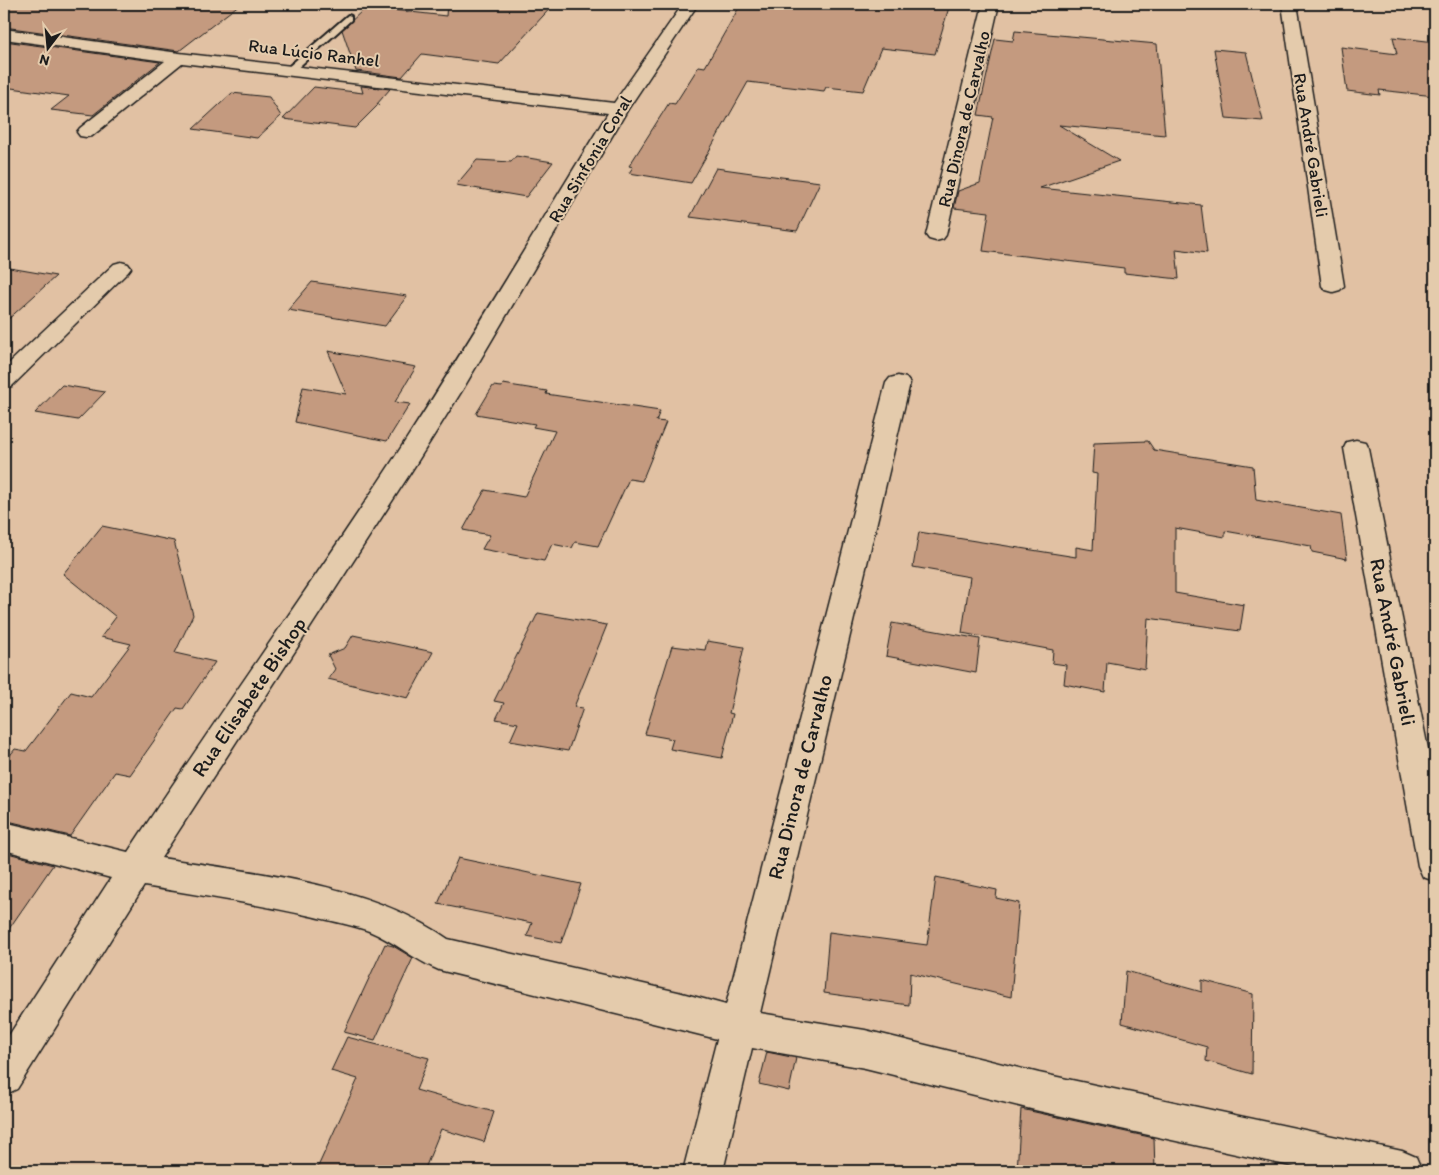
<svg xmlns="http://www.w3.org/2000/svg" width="1439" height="1175" font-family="Itim,sans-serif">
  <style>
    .building { fill: #c49a7f; stroke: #1c1c1c }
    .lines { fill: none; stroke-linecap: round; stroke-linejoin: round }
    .lane-casing { stroke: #1c1c1c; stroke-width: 4 }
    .street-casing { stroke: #1c1c1c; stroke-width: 3 }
    .lane { fill: #e4cbac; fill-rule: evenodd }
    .street { fill: #e4cbac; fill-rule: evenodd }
    .labels { text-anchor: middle; stroke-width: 4; stroke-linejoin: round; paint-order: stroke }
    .far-street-label { font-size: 18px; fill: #1c1c1c; stroke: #e4cbac }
    .street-label { font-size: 21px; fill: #1c1c1c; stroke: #e4cbac }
  </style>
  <rect width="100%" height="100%" fill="#e1c1a3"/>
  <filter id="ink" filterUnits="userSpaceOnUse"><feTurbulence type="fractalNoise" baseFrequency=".02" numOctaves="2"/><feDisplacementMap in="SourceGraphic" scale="10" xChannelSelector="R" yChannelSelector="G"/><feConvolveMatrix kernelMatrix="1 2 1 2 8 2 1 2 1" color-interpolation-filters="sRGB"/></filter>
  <g filter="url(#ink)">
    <g class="building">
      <path d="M4,4H240L179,51L4,27Z"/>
      <path d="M447,4H554L499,64L422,54L402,77L356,71L342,30L366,7L446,16Z"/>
      <path d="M741,4H950L935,54L881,48L863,91L826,87L824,91L748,82L691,183L629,173L633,167L629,166L669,103L675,104L699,66L705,67Z"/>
      <path d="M1015,31L1157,44L1165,135L1059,125L1119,161L1040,188L1201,205L1207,253L1176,249L1179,279L1124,273V268L983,251L989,212L954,208L958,191L980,183L993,117L978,115L995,39L1013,41Z"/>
      <path d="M1393,37L1435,42V96L1379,90L1380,95L1347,91L1341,47L1397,54Z"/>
      <path d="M4,41L160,62L93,115L51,110L69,96L4,87Z"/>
      <path d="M1214,49L1246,52L1263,121L1226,118Z"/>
      <path d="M361,86L390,89L377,104H379L355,128L283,119L314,87L363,93Z"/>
      <path d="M232,93L269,97L281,116L257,138L193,129Z"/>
      <path d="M516,156L553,162L526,197L456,185L477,160L511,162Z"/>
      <path d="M716,168L766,175L820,182L797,231L690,217Z"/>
      <path d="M4,267L56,276L4,323Z"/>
      <path d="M312,282L407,296L385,326L288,310Z"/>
      <path d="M328,351L416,367L395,402L410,404L387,441L295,422L303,387L346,394Z"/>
      <path d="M503,384L547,391L546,394L660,411L656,421L666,422L642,481L629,479L598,546L575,542L572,548L552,544L544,561L482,549L490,535L463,530L485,490L524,497L555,431L533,427L535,424L476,414L493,386L502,387Z"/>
      <path d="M62,385L105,392L78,420L35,413Z"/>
      <path d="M1148,441L1154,450L1253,466L1256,500L1341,515L1347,559L1312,552L1311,546L1225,531V537L1175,528V593L1244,605L1240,631L1148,618L1145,669L1107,662L1105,692L1064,684L1066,665L1052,663L1053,650L962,633L970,577L913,567L919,532L1076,557V547L1093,550L1097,474L1092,473L1094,443Z"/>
      <path d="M102,526L174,541L193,615L175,653L215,662L183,709L177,708L130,775L115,772L70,836L4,820V763L15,749L26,751L71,692L91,697L131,644L101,637L116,617L63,574Z"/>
      <path d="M538,613L607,625L574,707L583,708L568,751L510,741L518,723L496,719L504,703L494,701Z"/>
      <path d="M892,623L980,639L976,673L886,656Z"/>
      <path d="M353,635L433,652L408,698L328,679L335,669L328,655L345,648Z"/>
      <path d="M707,641L744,647L729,713L733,714L722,758L670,749L673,739L645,734L672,646L705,650Z"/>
      <path d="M4,852L53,865L4,936Z"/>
      <path d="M458,858L581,884L561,943L527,936L532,923L438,904Z"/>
      <path d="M936,877L997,890L996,898L1019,903L1011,997L910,973L909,1005L824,993L829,932L927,945Z"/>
      <path d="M385,944L393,946L413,958L375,1040L344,1032Z"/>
      <path d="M1126,971L1202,992V980L1253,994L1252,1074L1206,1061L1207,1047L1122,1023Z"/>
      <path d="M347,1037L429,1058L416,1090L494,1112L484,1142L441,1129L424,1171H316L358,1079L331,1071Z"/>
      <path d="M767,1052L796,1058L789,1091L759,1084Z"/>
      <path d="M1021,1109L1154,1138L1155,1171H1017Z"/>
    </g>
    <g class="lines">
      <g class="lane-casing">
        <path id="lane" d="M348,15L351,16V20L293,72H287V68Z"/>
      </g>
      <g class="street-casing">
        <g id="street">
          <path d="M683,4H698L628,109L463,389L409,475L161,858C255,873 368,883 448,939L678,992L726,1005L886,383L890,378L898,376L906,378L910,383L760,1013L865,1030L1039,1073L1402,1151L1416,1157L1422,1171H1313L1039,1111L865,1068L752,1048L723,1171H683L717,1039L439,970C414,960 394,941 369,931C349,924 327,920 306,915C252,903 198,895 144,886L17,1089L4,1095V1043L111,878L4,850V822L128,852C214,721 305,594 391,463C466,348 536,230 608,113L182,63L92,136L86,137L80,136L77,132L80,128L165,61L4,39V29L179,53L614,103Z"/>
          <path d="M983,4H999L946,235L943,239L936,241L929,239L926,235Z"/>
          <path d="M1282,4H1297L1344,286L1340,290L1333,292L1326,290L1322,286Z"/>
          <path d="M121,262L128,264L131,268L128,272L12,386L4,388V368L114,264Z"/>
          <path d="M1356,440L1365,442L1368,448L1435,784V881L1423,877L1418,866L1344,448L1347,442Z"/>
        </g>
      </g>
      <use href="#lane" class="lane"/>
      <use href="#street" class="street"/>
    </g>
  </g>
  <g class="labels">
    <g class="far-street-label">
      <text transform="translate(314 53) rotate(7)" y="6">Rua Lúcio Ranhel</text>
      <text transform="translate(964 119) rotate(-77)" y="6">Rua Dinora de Carvalho</text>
      <text transform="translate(1311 145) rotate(81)" y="6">Rua André Gabrieli</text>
      <text transform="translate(590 159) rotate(-59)" y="6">Rua Sinfonia Coral</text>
    </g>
    <g class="street-label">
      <text transform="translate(1393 642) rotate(79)" y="7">Rua André Gabrieli</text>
      <text transform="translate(249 697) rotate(-56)" y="7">Rua Elisabete Bishop</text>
      <text transform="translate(800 777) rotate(-76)" y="7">Rua Dinora de Carvalho</text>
    </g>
  </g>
  <rect width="1439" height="1175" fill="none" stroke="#e4cbac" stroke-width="20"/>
  <rect x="10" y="10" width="1419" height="1155" fill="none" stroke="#1c1c1c" stroke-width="2" filter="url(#ink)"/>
  <g transform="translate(48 48) rotate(196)" stroke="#e4cbac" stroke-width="4" paint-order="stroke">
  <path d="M0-4L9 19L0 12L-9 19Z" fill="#1c1c1c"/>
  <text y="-8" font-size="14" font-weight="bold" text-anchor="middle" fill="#1c1c1c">N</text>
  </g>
</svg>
